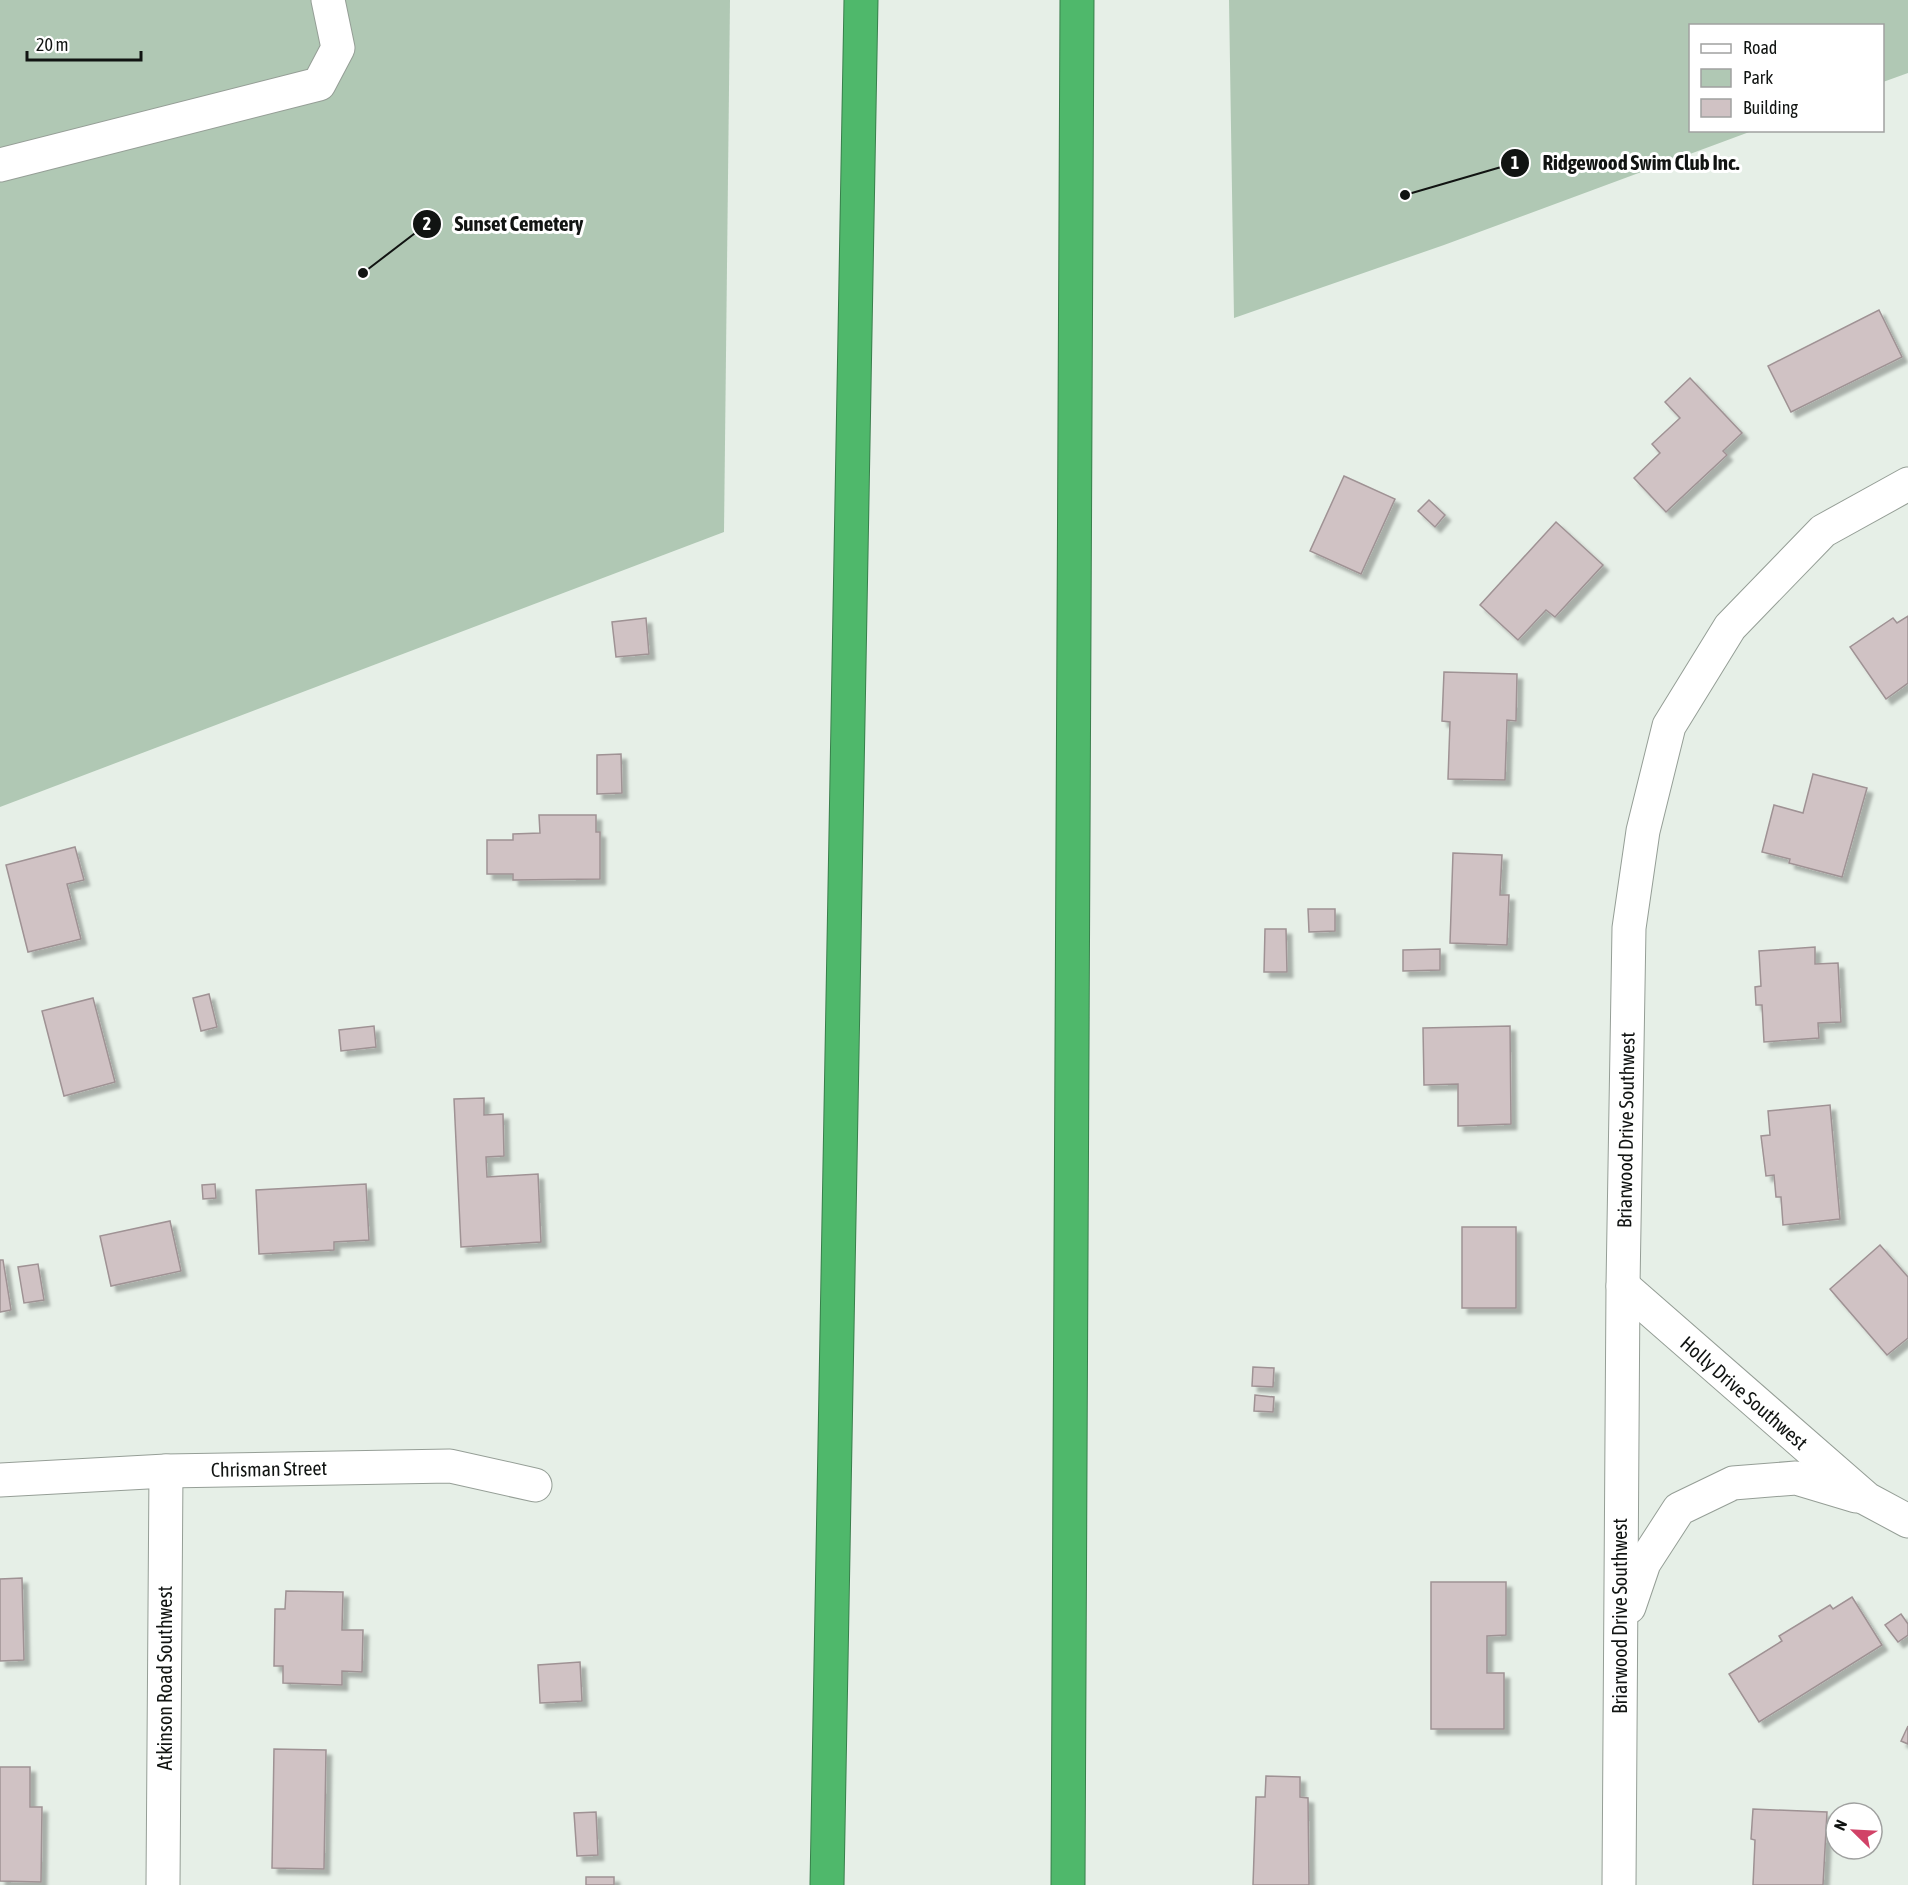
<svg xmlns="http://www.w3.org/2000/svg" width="1908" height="1885" font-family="'Asap Condensed',sans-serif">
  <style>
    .green { fill: #b0c8b4 }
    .building { fill: #d0c2c4; stroke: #9f9294; stroke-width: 1.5; filter: url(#shadow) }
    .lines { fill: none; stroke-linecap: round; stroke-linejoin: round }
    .minor-casing { stroke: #959e96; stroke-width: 35 }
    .highway-casing { stroke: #397f4c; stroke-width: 35 }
    .minor { stroke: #fff; stroke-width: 33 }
    .highway { stroke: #4fb86b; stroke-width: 33 }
    .labels { text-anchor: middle; stroke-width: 6; stroke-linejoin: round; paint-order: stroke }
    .street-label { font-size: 20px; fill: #111412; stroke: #fff }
    .leader { fill: none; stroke: #111412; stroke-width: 2 }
    .callout-dot { fill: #111412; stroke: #fff; stroke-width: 2 }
    .mark-label { font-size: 18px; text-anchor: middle; font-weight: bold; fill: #fff }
    .callout-label { font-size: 21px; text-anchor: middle; font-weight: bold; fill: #111412; stroke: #fff; stroke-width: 6; stroke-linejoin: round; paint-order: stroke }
  </style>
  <defs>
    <filter id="shadow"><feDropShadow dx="5.5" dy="5.5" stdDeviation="1.5" flood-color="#0004"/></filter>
  </defs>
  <rect width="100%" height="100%" fill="#e6efe7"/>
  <g class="green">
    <path d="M0,0H730L724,532L0,807Z"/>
    <path d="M1229,0H1908V73L1883,82L1882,26H1690V130L1752,131L1444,245L1234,318Z"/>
  </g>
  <g class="building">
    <path d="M1879,310L1902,357L1791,412L1768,366Z"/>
    <path d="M1690,378L1742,433L1723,451L1727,455L1666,512L1634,478L1660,453L1652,444L1680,418L1665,402Z"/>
    <path d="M1344,476L1395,499L1361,574L1310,551Z"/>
    <path d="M1429,500L1445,515L1435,527L1418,511Z"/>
    <path d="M1556,522L1603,565L1555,617L1546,610L1518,640L1480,605Z"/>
    <path d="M1908,616V683L1886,699L1850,647L1893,618L1897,623Z"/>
    <path d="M646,618L649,654L616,657L612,622Z"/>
    <path d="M1444,672L1517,674L1516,721L1507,720L1505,780L1448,779L1450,722L1442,721Z"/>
    <path d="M621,754L622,793L597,794V755Z"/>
    <path d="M1813,774L1867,788L1842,877L1789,863L1790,859L1762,852L1774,805L1803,813Z"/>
    <path d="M539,815H596V832H600V879L513,880V874H487V840H513V834L540,833Z"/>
    <path d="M75,847L84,880L67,884L81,939L28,952L6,865Z"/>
    <path d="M1453,853L1502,855L1500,895H1509L1507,945L1450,943Z"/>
    <path d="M1308,909H1335V931L1309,932Z"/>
    <path d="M1265,929H1286L1287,972H1264Z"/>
    <path d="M1815,947V964L1838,963L1841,1022L1818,1023L1819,1038L1764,1042L1762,1005H1756L1755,987L1761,986L1759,951Z"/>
    <path d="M1440,949V970L1403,971V950Z"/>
    <path d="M209,994L217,1027L201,1031L193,998Z"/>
    <path d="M93,998L115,1082L64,1096L42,1011Z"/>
    <path d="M374,1026L376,1047L341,1051L339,1030Z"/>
    <path d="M1510,1026L1511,1124L1458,1126V1084L1424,1085L1423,1028Z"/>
    <path d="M484,1098V1115L503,1114L504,1156L486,1157L487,1177L538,1174L541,1242L461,1247L454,1099Z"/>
    <path d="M1830,1105L1840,1219L1783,1225L1781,1197H1776L1774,1175L1766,1176L1761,1136L1770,1135L1768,1111Z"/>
    <path d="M215,1184L216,1198L203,1199L202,1185Z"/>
    <path d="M366,1184L369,1240L334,1242V1250L259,1254L256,1190Z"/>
    <path d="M170,1221L181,1271L111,1286L100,1236Z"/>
    <rect x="1462" y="1227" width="54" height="81"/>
    <path d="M1880,1245L1908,1277V1338L1887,1355L1830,1289Z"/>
    <path d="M0,1260H3L11,1310L0,1312Z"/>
    <path d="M38,1264L44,1300L24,1303L18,1267Z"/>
    <path d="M1253,1367L1274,1368L1273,1387L1252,1386Z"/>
    <path d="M1255,1395L1274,1397L1273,1412L1254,1411Z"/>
    <path d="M22,1578L24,1660L0,1661V1579Z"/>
    <path d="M1431,1582H1506V1635L1487,1636V1673H1504V1729H1431Z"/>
    <path d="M286,1591L343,1592L342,1630H363L362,1672L342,1671V1685L283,1683V1666H274L275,1609H285Z"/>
    <path d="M1852,1597L1882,1645L1759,1722L1729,1674L1782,1641L1779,1636L1830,1605L1833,1609Z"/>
    <path d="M1901,1614L1908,1624V1635L1898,1642L1885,1625Z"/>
    <path d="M580,1662L582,1701L540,1703L538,1665Z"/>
    <path d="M1908,1726V1744L1901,1741Z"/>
    <path d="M274,1749L326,1750L324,1869L272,1868Z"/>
    <path d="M0,1767H30V1807H42L41,1882L0,1881Z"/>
    <path d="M1266,1776L1300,1777V1797L1308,1798L1309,1885H1253L1256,1797H1265Z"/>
    <path d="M1753,1809L1827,1812L1823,1885H1753L1755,1840L1751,1839Z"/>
    <path d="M596,1812L598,1855L577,1856L574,1813Z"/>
    <rect x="586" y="1877" width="28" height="8"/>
  </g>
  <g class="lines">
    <g class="minor-casing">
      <g id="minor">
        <path d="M0,165L319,84L338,48L328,0"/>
        <path d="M1623,1286L1867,1499L1908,1521"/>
        <path d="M0,1480L166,1471L450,1466L535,1485"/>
        <path d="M1629,1607L1644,1563L1679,1509L1733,1483L1796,1478L1856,1496"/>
        <path d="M163,1885L166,1471"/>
        <path d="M1619,1885L1623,1286L1629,928L1643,831L1669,726L1730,627L1823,531L1908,484"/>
      </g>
    </g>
    <g class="highway-casing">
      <g id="highway">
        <path d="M827,1885L861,0"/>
        <path d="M1068,1885L1077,0"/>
      </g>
    </g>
    <use href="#minor" class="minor"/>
    <use href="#highway" class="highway"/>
  </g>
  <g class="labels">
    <g class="street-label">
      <text transform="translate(1626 1130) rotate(-89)" y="7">Briarwood Drive Southwest</text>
      <text transform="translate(1744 1393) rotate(41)" y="7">Holly Drive Southwest</text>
      <text transform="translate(269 1469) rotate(-1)" y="7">Chrisman Street</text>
      <text transform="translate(1620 1616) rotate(-90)" y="7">Briarwood Drive Southwest</text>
      <text transform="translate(165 1678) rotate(-90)" y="7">Atkinson Road Southwest</text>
    </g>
  </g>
  <path class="leader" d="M1405 195L1515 163M363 273L427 224"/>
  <g class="callout-dot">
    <circle cx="1405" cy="195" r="6"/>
    <circle cx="363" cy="273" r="6"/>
    <circle cx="1515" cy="163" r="15"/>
    <circle cx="427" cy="224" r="15"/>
  </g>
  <g class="mark-label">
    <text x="1515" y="169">1</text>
    <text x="427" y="230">2</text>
  </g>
  <g class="callout-label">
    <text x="1641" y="170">Ridgewood Swim Club Inc.</text>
    <text x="519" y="231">Sunset Cemetery</text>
  </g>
  <rect x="1689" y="24" width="195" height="108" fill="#ffffff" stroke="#a0a1a0" stroke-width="1.5"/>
  <rect x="1701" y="44" width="30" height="9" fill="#ffffff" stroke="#a0a1a0" stroke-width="1.5"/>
  <text x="1743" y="54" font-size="18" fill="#111412">Road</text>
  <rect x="1701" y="69" width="30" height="18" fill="#b0c8b4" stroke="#a0a1a0" stroke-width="1.5"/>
  <text x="1743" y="84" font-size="18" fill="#111412">Park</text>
  <rect x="1701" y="99" width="30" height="18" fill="#d0c2c4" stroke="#a0a1a0" stroke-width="1.5"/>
  <text x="1743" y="114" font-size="18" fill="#111412">Building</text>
  <g transform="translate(1854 1831) rotate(294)"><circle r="28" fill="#ffffff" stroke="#a0a1a0" stroke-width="1.5"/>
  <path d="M0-4.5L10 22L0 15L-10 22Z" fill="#d14267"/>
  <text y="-9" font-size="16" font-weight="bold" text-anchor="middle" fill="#111412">N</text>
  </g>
  <path d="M27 51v9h114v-9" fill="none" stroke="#111412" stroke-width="3"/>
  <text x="36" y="51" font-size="18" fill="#111412" stroke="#ffffff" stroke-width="4.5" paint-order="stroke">20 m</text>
</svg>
